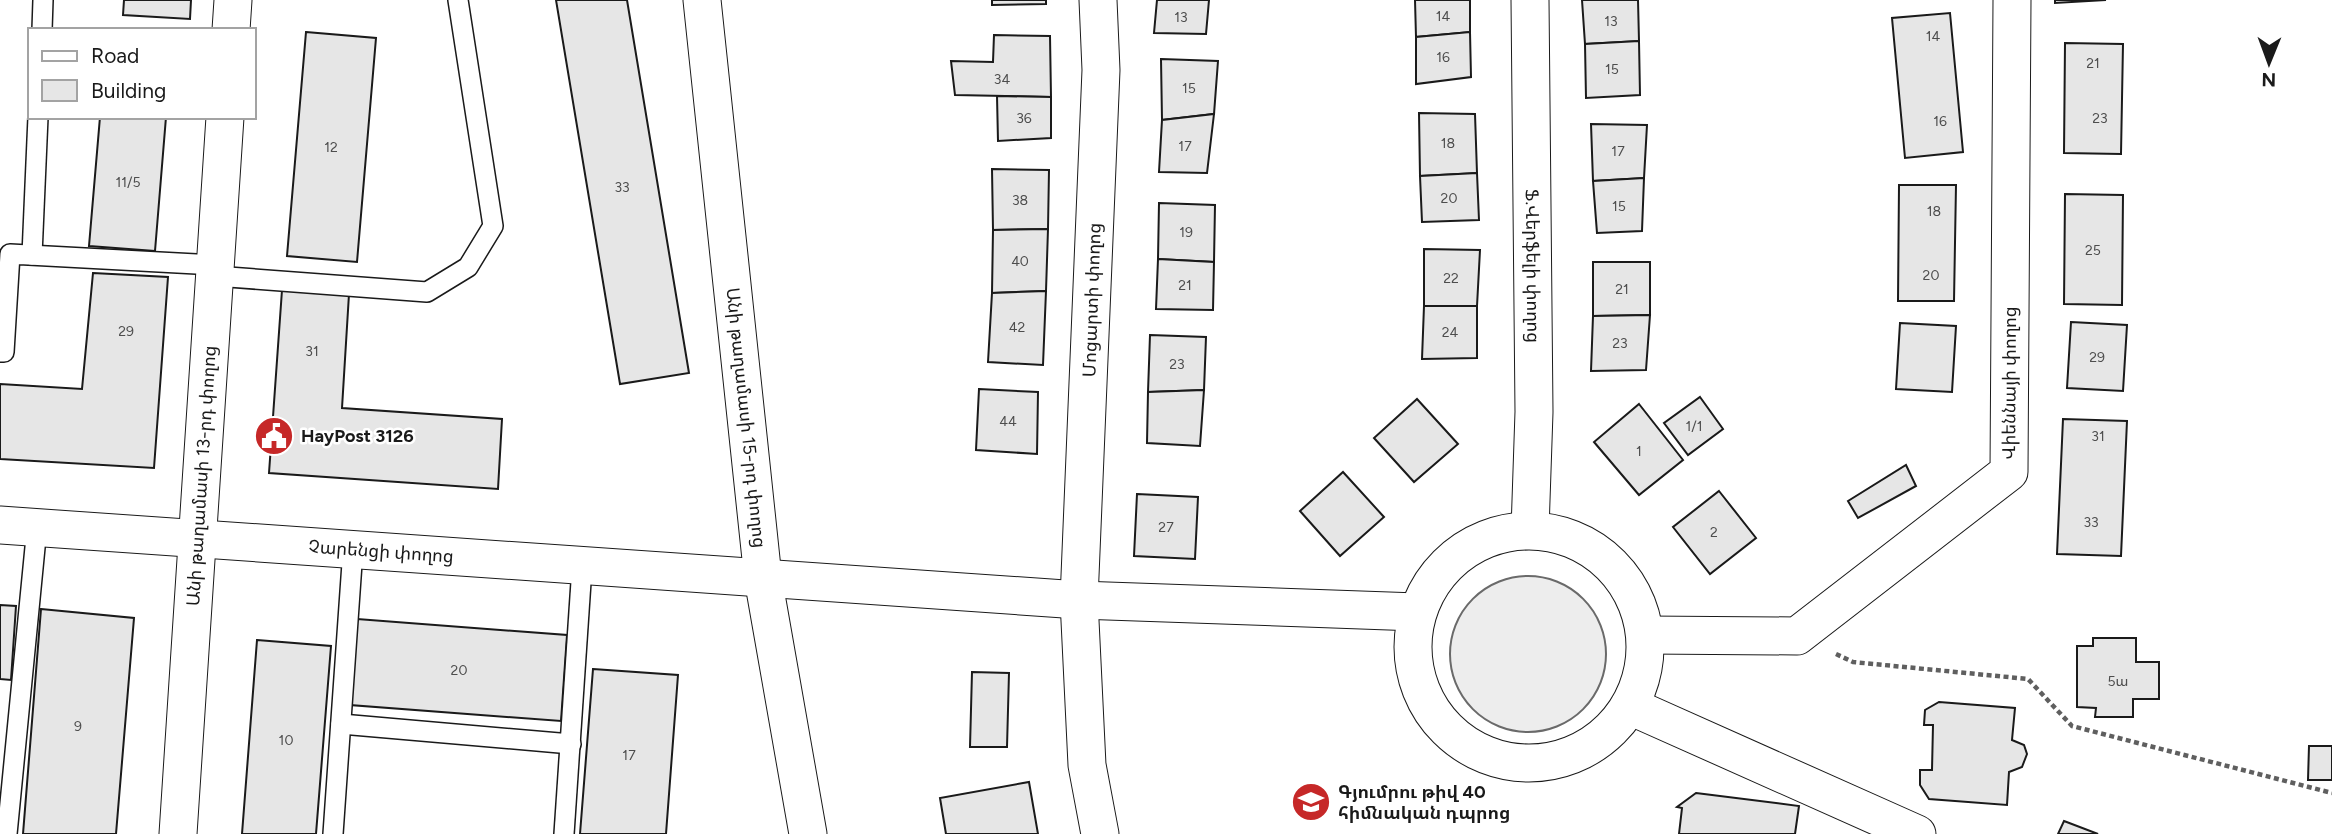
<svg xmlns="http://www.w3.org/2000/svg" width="2332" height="834" font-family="Figtree,'Noto Sans Armenian',sans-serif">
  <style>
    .green { fill: #ededed; stroke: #6a6a6a; stroke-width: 2 }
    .building { fill: #e6e6e6; stroke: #1a1a1a; stroke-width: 2 }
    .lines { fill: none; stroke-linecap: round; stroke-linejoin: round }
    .service-casing { stroke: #1a1a1a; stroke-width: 22 }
    .minor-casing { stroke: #1a1a1a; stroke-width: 39 }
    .path { stroke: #5f5f5f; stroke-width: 4.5; stroke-dasharray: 5 3.5; stroke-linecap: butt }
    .service { stroke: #fff; stroke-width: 19 }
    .minor { stroke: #fff; stroke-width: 37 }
    .labels { text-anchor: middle; stroke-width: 5; stroke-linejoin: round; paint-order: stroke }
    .number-label { font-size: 14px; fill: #4d4d4d }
    .street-label { font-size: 18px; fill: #1a1a1a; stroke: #fff }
    .poi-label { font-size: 18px; font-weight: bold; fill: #1a1a1a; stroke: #fff; text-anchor: start }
  </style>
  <rect width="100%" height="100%" fill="#fff"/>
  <circle class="green" cx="1528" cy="654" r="78"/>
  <g class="building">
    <path d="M124,0H191L190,19L123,15Z"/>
    <path d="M556,0H627L689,373L620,384Z"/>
    <path d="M992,0H1046V4L992,5Z"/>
    <path d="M1157,0H1209L1206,34L1154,33Z"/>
    <path d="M1415,0H1470V32L1416,37Z"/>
    <path d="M1582,0H1638L1639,41L1585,44Z"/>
    <path d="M2055,0H2106L2055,3Z"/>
    <path d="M1950,13L1963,152L1905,158L1892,18Z"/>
    <path d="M306,32L376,38L357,262L287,256Z"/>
    <path d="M1470,32L1471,77L1416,84V37Z"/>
    <path d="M994,35L1050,36L1051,97L955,95L951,61L993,62Z"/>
    <path d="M1639,41L1640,95L1586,98L1585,44Z"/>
    <path d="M2065,43L2123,44L2121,154L2064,153Z"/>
    <path d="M1161,59L1218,61L1214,114L1162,120Z"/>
    <path d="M997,96L1051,97V138L998,141Z"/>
    <path d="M1419,113L1475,114L1477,173L1420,176Z"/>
    <path d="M1214,114L1207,173L1159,172L1162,120Z"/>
    <path d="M100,117H166L155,251L89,246Z"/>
    <path d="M1591,124L1647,125L1644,178L1593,181Z"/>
    <path d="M992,169L1049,170L1048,229L993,230Z"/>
    <path d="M1477,173L1479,220L1422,222L1420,176Z"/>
    <path d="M1644,178L1642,231L1597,233L1593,181Z"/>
    <path d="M1899,185H1956L1954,301H1898Z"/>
    <path d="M2065,194L2123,195L2122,305L2064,304Z"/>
    <path d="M1159,203L1215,205L1214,262L1158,259Z"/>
    <path d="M1048,229L1046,291L992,293L993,230Z"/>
    <path d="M1424,249L1480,250L1477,306H1424Z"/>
    <path d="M1158,259L1214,262L1213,310L1156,309Z"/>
    <path d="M1593,262H1650V315L1593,316Z"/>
    <path d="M93,273L168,277L154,468L0,459V384L82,389Z"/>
    <path d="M282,290L349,294L342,408L502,419L498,489L269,473Z"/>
    <path d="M1046,291L1043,365L988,362L992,293Z"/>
    <path d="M1424,306H1477V358L1422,359Z"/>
    <path d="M1650,315L1646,370L1591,371L1593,316Z"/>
    <path d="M2071,322L2127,325L2123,391L2067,388Z"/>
    <path d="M1900,323L1956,326L1952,392L1896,389Z"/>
    <path d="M1150,335L1206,337L1204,390L1148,392Z"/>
    <path d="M979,389L1038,392L1037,454L976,450Z"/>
    <path d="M1204,390L1200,446L1147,443L1148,392Z"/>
    <path d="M1700,397L1723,429L1688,455L1664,423Z"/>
    <path d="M1417,399L1458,444L1414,482L1374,438Z"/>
    <path d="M1639,404L1683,460L1639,495L1594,442Z"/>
    <path d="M2063,419L2127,421L2121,556L2057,554Z"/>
    <path d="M1906,465L1916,486L1858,518L1848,501Z"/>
    <path d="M1343,472L1384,517L1340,556L1300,511Z"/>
    <path d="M1719,491L1756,538L1710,574L1673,527Z"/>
    <path d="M1137,494L1198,497L1195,559L1134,556Z"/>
    <path d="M0,605L16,606L11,680L0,679Z"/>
    <path d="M41,609L134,618L116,834H23Z"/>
    <path d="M357,619L567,635L561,721L350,705Z"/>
    <path d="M2093,638H2136V662H2159V699H2133V717H2095L2096,708L2077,707V646H2093Z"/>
    <path d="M257,640L331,646L316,834H242Z"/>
    <path d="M593,669L678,675L666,834H580Z"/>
    <path d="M972,672L1009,673L1007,747H970Z"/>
    <path d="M1939,702L2015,708L2012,740L2024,745L2027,754L2022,767L2009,772L2007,805L1929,799L1920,785V770H1932L1933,725H1924L1925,710Z"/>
    <path d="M2309,746H2332V780H2308Z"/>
    <path d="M1029,782L1038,834H946L940,798Z"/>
    <path d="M1696,793L1799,806L1795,834H1679L1682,808L1677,807Z"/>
    <path d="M2064,821L2098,834H2058Z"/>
  </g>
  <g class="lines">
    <g class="service-casing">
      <g id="service">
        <path d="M42,30L43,0"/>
        <path d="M32,255L38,117"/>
        <path d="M215,276L427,292L468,267L493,226L458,0"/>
        <path d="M0,352H4L10,254L215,265"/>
        <path d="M341,724L571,744"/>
        <path d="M7,834L37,527"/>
        <path d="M333,834L353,549"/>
        <path d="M564,834L582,567"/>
      </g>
    </g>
    <g class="minor-casing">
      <g id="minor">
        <path id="s1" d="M702,0L763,578L808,834"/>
        <path d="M1098,0L1101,70L1079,600L1087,765L1100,834"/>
        <path id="s2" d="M1530,0L1534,412L1530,530"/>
        <path d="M231,30L233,0"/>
        <path id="s3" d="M0,525L1079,600L1417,612"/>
        <circle cx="1529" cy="647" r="116"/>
        <path id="s4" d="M1646,635L1797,636L2009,472L2012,0"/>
        <path d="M1630,706L1917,834"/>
        <path id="s5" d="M178,834L225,117"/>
      </g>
    </g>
    <path class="path" d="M1836,654L1853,662L2028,679L2072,726L2332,793"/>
    <use href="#service" class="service"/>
    <use href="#minor" class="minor"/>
  </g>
  <defs>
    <g id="civic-disc" transform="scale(2.0125)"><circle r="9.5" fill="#c62828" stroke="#fff"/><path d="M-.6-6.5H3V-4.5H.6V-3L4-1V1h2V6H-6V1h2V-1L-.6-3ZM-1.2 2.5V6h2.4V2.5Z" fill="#fff"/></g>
    <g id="school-disc" transform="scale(2.0125)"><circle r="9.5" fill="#c62828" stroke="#fff"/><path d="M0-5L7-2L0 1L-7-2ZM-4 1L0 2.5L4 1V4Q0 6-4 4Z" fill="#fff"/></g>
  </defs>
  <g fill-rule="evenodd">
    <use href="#civic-disc" x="274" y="436"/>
    <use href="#school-disc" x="1311" y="802"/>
  </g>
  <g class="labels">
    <g class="number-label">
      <text x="1443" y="21">14</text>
      <text x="1181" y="22">13</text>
      <text x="1611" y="26">13</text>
      <text x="1933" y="41">14</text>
      <text x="1443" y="62">16</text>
      <text x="2093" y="68">21</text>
      <text x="1612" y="74">15</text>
      <text x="1002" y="84">34</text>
      <text x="1189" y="93">15</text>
      <text x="1024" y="123">36</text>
      <text x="2100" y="123">23</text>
      <text x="1940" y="126">16</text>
      <text x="1448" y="148">18</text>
      <text x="1185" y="151">17</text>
      <text x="331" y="152">12</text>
      <text x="1618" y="156">17</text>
      <text x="128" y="187">11/5</text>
      <text x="622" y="192">33</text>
      <text x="1449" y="203">20</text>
      <text x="1020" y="205">38</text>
      <text x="1619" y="211">15</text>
      <text x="1934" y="216">18</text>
      <text x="1186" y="237">19</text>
      <text x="2093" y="255">25</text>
      <text x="1020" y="266">40</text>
      <text x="1931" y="280">20</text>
      <text x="1451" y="283">22</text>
      <text x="1185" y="290">21</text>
      <text x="1622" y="294">21</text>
      <text x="1017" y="332">42</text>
      <text x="126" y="336">29</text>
      <text x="1450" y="337">24</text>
      <text x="1620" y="348">23</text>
      <text x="312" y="356">31</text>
      <text x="2097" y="362">29</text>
      <text x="1177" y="369">23</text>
      <text x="1008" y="426">44</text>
      <text x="1694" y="431">1/1</text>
      <text x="2098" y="441">31</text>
      <text x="1639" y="456">1</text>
      <text x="2091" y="527">33</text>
      <text x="1166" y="532">27</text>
      <text x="1714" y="537">2</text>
      <text x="459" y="675">20</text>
      <text x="2118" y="686">5ա</text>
      <text x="78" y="731">9</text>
      <text x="286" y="745">10</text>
      <text x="629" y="760">17</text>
    </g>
    <g class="street-label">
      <text dy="6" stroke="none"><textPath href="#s2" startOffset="266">Ֆ.Վերֆելի փողոց</textPath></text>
      <text transform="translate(1092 300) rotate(-88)" y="6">Մոցարտի փողոց</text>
      <text dy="6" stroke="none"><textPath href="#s4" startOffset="508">Վիեննայի փողոց</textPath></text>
      <text dy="6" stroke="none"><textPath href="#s1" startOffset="420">Անի թաղամասի 15-րդ փողոց</textPath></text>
      <text dy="6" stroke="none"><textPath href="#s5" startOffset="359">Անի թաղամասի 13-րդ փողոց</textPath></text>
      <text dy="6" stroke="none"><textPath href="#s3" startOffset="382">Չարենցի փողոց</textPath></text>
    </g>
    <g class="poi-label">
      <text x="301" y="442">HayPost 3126</text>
      <text x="1338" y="798">Գյումրու թիվ 40<tspan x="1338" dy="21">հիմնական դպրոց</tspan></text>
    </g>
  </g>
  <rect x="28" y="28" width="228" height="91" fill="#ffffff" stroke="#a3a3a3" stroke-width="2"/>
  <rect x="42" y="51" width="35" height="10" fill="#ffffff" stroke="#a3a3a3" stroke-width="2"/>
  <text x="91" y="63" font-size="21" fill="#1a1a1a">Road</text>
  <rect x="42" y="80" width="35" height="21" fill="#e6e6e6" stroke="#a3a3a3" stroke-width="2"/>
  <text x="91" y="98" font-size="21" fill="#1a1a1a">Building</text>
  <g transform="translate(2269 63) rotate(181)" stroke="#ffffff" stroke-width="5" paint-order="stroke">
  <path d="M0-5L12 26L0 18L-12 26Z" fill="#1a1a1a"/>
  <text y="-10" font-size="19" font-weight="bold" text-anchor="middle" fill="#1a1a1a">N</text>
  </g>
</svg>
